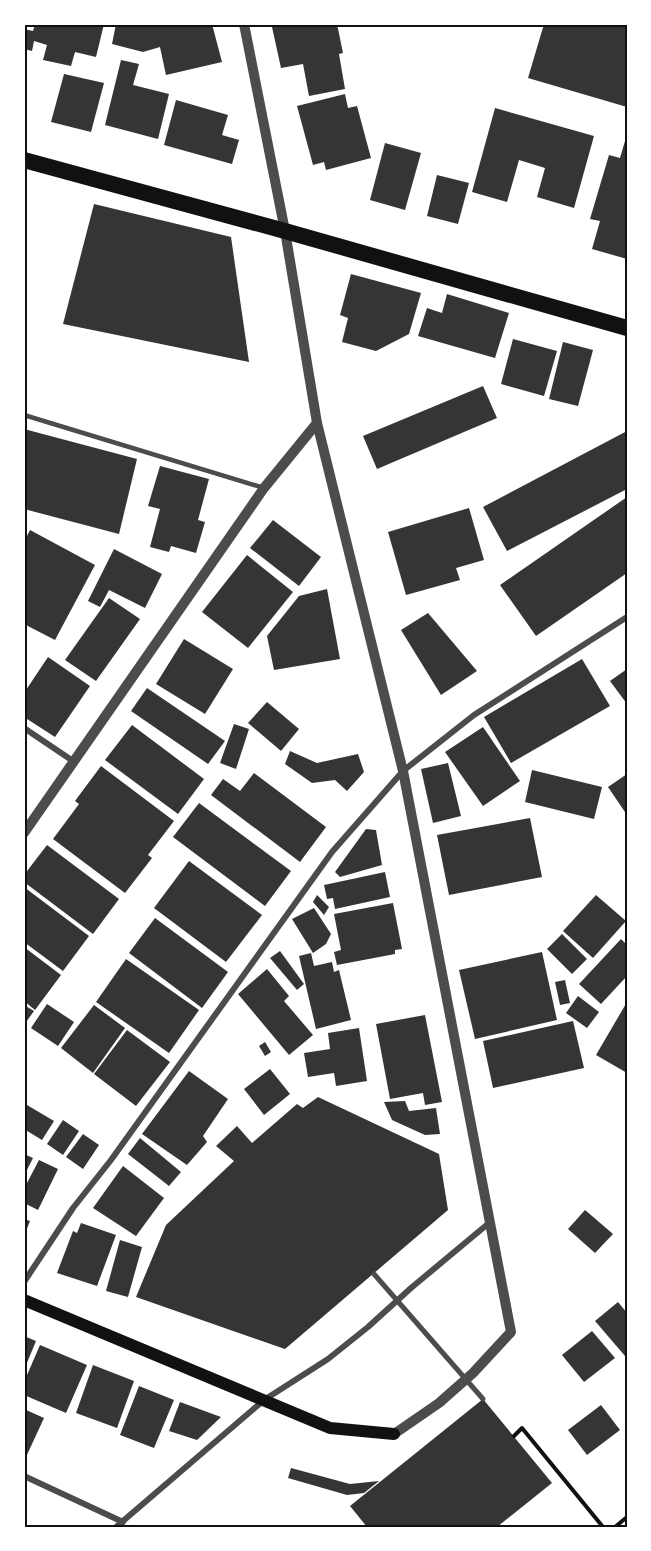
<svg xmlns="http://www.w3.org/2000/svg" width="651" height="1551" font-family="Commissioner,sans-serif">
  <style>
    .building { fill: #353535 }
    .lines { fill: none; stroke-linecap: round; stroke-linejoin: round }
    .path { stroke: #111; stroke-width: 4 }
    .service { stroke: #4c4c4c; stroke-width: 4.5 }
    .pedestrian { stroke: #4c4c4c; stroke-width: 5 }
    .minor { stroke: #4c4c4c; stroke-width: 6 }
    .tertiary { stroke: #4c4c4c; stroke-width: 10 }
    .secondary { stroke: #111; stroke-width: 12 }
    .trunk { stroke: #111; stroke-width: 16 }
    .neatline { fill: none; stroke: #111; stroke-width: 2 }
  </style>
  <rect width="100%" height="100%" fill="#fff"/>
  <g class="building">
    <path d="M35,24H104L96,57L75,52L71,66L43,60L47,45L34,41L32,51L24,49V29L33,31Z"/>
    <path d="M116,24H212L222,62L166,75L160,47L143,52L112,44Z"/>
    <path d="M286,24H337L343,53L339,54L345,89L309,96L303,64L281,68L272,27Z"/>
    <path d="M544,24H627V107L528,78Z"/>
    <path d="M121,60L139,64L133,85L169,94L158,139L105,125Z"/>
    <path d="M64,74L104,83L91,132L51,122Z"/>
    <path d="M345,94L348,108L357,106L371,158L326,170L324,162L313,165L297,106Z"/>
    <path d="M176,100L228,115L222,135L239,140L232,164L164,145Z"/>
    <path d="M495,108L594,136L574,208L537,197L545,168L519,160L507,202L472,192Z"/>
    <path d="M625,141L627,142V259L592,249L600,221L590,219L609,155L620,158Z"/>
    <path d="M385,143L421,153L405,210L370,200Z"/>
    <path d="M437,175L469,183L458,224L427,216Z"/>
    <path d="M94,204L231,237L249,362L63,324Z"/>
    <path d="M351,274L421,293L409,334L376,351L342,342L348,318L340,315Z"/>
    <path d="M447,294L509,313L495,358L418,336L427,308L442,313Z"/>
    <path d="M513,339L557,351L544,396L501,384Z"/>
    <path d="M563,342L593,350L578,406L549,399Z"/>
    <path d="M483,386L497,418L377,469L363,436Z"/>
    <path d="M24,429L137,459L119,534L24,509Z"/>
    <path d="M627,431V489L507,551L483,507Z"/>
    <path d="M160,466L209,479L198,520L205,522L196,553L171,546L169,552L150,547L160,509L148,506Z"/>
    <path d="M627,497V573L536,636L500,585Z"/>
    <path d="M469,508L484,560L456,568L460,580L406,595L388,532Z"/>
    <path d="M273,520L321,557L299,586L250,548Z"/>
    <path d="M30,530L95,565L55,640L24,624V542Z"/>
    <path d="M114,549L162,574L145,608L109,590L100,607L88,601Z"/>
    <path d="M247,555L293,592L248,648L202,612Z"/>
    <path d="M327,589L340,659L274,670L267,636L299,596Z"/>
    <path d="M109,598L140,619L96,681L65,660Z"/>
    <path d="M428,613L477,671L441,695L401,630Z"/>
    <path d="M184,639L233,669L205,714L156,684Z"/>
    <path d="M48,657L90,686L55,737L24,717V693Z"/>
    <path d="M582,659L610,706L511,763L484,717Z"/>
    <path d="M627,669V704L610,681Z"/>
    <path d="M147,688L225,741L208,764L131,711Z"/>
    <path d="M267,702L299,729L281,751L248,723Z"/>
    <path d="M234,724L249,729L236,769L220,763Z"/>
    <path d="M132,725L204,779L178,814L105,760Z"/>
    <path d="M483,727L520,781L483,806L445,752Z"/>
    <path d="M290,751L317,763L358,754L364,772L347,791L335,780L312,783L285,764Z"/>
    <path d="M448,763L461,816L433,823L421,769Z"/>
    <path d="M101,766L174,821L148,855L152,858L125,893L53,839L79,804L75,801Z"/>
    <path d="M532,770L602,787L594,819L525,802Z"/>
    <path d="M254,773L326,827L300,862L211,795L223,779L240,791Z"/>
    <path d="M627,774V815L608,787Z"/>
    <path d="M199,803L291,871L265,906L173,837Z"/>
    <path d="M530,818L542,877L449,895L437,835Z"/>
    <path d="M366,829L376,830L382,865L340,877L335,872Z"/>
    <path d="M47,845L119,899L93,934L24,882V875Z"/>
    <path d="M189,861L262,915L226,962L154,908Z"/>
    <path d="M385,872L390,897L335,909L333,898L327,899L324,885Z"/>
    <path d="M24,887L89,936L63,971L24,942Z"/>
    <path d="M317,895L329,907L324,915L313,902Z"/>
    <path d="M596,895L626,921L593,958L563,931Z"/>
    <path d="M393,903L402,949L395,950V954L337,965L334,952L341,950L334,914Z"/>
    <path d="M314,908L331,934L326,944L313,953L292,919Z"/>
    <path d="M155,918L228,972L202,1008L129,953Z"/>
    <path d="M562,934L587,959L572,974L547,949Z"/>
    <path d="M621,939L627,945V976L601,1004L579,984Z"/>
    <path d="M24,947L61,975L35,1010L24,1001Z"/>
    <path d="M280,951L304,984L297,990L270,958Z"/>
    <path d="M542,952L557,1020L475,1039L459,970Z"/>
    <path d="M311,953L314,966L332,962L334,972L339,970L351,1020L316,1029L299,956Z"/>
    <path d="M126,959L199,1010L169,1053L96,1002Z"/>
    <path d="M267,969L289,996L284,1001L313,1035L289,1055L238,994Z"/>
    <path d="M565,980L570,1003L560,1005L555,982Z"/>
    <path d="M578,996L599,1012L587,1028L566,1013Z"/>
    <path d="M627,1002V1073L596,1055Z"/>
    <path d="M47,1004L74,1022L58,1046L31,1028Z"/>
    <path d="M24,1005L34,1011L24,1025Z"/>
    <path d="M94,1005L125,1028L93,1073L61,1048Z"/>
    <path d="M425,1015L442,1102L425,1105L423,1093L390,1099L376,1024Z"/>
    <path d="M573,1021L584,1068L493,1088L483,1041Z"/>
    <path d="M359,1028L367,1081L336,1086L334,1073L308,1077L304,1053L330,1049L328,1033Z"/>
    <path d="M127,1030L170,1062L136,1106L94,1074Z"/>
    <path d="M265,1042L271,1052L265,1056L259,1046Z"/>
    <path d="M270,1069L290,1094L264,1115L244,1089Z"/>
    <path d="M189,1071L228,1099L203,1136L207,1142L187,1165L142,1134Z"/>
    <path d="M318,1097L439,1154L448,1210L285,1349L136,1297L166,1225L234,1161L216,1146L237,1126L252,1143L297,1104L303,1108Z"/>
    <path d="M405,1101L409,1111L436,1108L440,1134L425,1135L392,1120L384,1102Z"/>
    <path d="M27,1105L54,1121L42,1140L24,1129V1110Z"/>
    <path d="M63,1120L79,1131L63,1155L47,1144Z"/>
    <path d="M83,1134L99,1145L83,1169L66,1157Z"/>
    <path d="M140,1138L181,1172L169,1186L128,1154Z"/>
    <path d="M24,1154L33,1158L24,1176Z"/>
    <path d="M39,1160L58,1169L38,1210L24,1203V1182L27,1183Z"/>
    <path d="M123,1166L164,1198L136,1236L93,1208Z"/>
    <path d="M585,1210L613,1234L595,1253L568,1229Z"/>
    <path d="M24,1219L30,1221L24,1236Z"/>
    <path d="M81,1223L116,1235L97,1286L57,1273L73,1231L77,1233Z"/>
    <path d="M120,1240L142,1247L128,1297L106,1291Z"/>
    <path d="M618,1302L627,1313V1354L625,1356L595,1321Z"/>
    <path d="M592,1331L615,1358L584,1382L562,1355Z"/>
    <path d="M24,1336L36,1341L24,1370Z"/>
    <path d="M40,1345L87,1365L66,1413L24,1395V1382Z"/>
    <path d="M93,1365L134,1381L117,1428L76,1413Z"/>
    <path d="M139,1386L174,1400L154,1448L120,1435Z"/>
    <path d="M483,1399L552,1483L497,1527H367L350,1506Z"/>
    <path d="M180,1402L221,1417L197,1440L169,1431Z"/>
    <path d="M601,1405L620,1430L587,1455L568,1430Z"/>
    <path d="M24,1409L44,1418L26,1457L24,1456Z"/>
    <path d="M291,1468L350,1484L379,1481L364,1493L347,1495L288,1478Z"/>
  </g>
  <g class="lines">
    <g class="path">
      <path d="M514,1436L522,1428L603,1527"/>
      <path d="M615,1527L627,1517"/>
    </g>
    <path class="service" d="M24,415L264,488"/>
    <path class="pedestrian" d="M374,1274L483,1399"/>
    <g class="minor">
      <path d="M24,728L73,761"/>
      <path d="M24,1282L73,1208L111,1160L332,852L403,771L474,715L627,617"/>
      <path d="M24,1476L123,1522"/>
      <path d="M116,1527L264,1400L328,1359L368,1327L411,1288L489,1223"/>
    </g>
    <g class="tertiary">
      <path d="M244,24L285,231L317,423L403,771L511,1332L473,1373L439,1403L394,1434"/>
      <path d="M24,833L264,488L317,423"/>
    </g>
    <path class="secondary" d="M24,1300L330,1428L394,1434"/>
    <path class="trunk" d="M24,160L285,231L627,328"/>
  </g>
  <rect width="651" height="1551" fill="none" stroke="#ffffff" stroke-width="51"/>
  <rect x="26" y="26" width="600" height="1500" class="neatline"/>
</svg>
